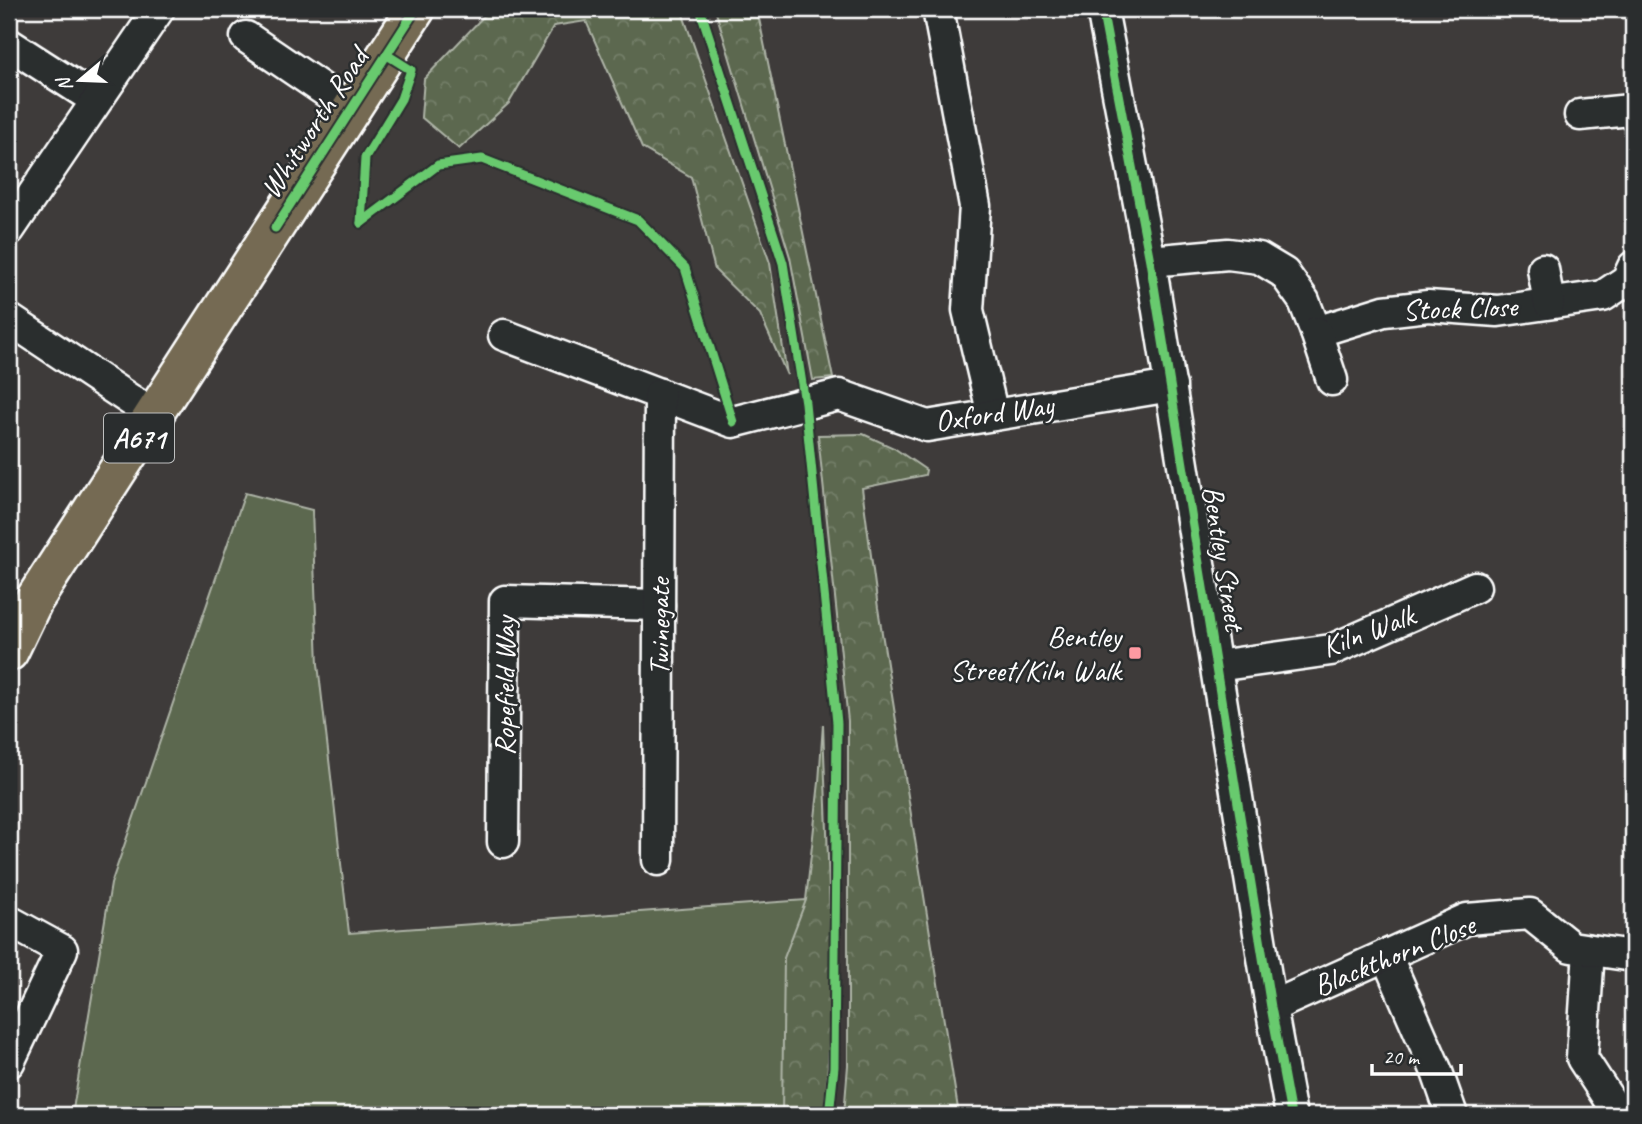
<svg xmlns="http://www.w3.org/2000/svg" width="1642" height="1124" font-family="Caveat,sans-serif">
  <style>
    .green { fill: #5c684f; stroke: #aeb4a7; stroke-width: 2 }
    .forest { fill: url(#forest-crowns); stroke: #aeb4a7; stroke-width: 2 }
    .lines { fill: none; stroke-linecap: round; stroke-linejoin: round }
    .minor-casing { stroke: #fff; stroke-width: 35 }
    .major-casing { stroke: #fff; stroke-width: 42 }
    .minor { stroke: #2a2d2e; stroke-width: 30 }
    .major { stroke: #746b52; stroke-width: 37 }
    .cycleway-casing { stroke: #2a2d2e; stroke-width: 13 }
    .cycleway { stroke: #67ca6e; stroke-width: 9 }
    .poi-dot { fill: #ff9aa2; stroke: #2a2d2e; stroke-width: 2.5 }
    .labels { text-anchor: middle; stroke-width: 5; stroke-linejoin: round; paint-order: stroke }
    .shield { fill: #2a2d2e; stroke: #bfc0c0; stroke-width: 2 }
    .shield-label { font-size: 28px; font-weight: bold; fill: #fff }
    .street-label { font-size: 30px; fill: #fff; stroke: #2a2d2e }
    .poi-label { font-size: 30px; fill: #fff; stroke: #2a2d2e; text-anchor: end }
  </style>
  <defs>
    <pattern id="forest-crowns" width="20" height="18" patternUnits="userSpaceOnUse" patternTransform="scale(1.75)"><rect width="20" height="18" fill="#5c684f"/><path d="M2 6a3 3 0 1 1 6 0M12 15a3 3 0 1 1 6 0" fill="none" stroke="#747f69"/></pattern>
  </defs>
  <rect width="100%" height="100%" fill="#3e3b3a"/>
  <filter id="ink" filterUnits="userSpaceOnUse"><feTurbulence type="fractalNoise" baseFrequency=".0143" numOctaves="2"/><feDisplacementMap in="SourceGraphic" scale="14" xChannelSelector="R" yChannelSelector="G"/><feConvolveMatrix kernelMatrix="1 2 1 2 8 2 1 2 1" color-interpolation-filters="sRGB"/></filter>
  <g filter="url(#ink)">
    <path class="green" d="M245,493L312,510L318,664L349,933L806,900L786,1115H72L111,884Z"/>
    <g class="forest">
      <path d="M488,9H681L770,263L787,375L760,314L715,270L691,177L642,148L586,21L554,26L509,103L459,149L421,117L424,79L483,17Z"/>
      <path d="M715,9H757L833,378L813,380L790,257Z"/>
      <path d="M863,434L894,448L926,470L925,475L862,488L878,608L959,1115H844L848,1065V721L818,435Z"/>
      <path d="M823,724C827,854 837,986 824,1115H782L784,958L806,900L819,782Z"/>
    </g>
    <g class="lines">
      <g class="minor-casing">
        <g id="minor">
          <path d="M938,9L975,206L968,310L993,415"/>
          <path d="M1102,9L1150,261L1271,1007L1291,1115"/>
          <path d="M246,37L352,109"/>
          <path d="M9,44L96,100"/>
          <path d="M1580,115L1630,110L1633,108"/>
          <path d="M9,230L159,9"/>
          <path d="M1150,261L1228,254L1259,258L1284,273L1304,301L1316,332L1384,311L1428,306L1498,311L1603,296L1627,280L1633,267"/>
          <path d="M1543,269L1549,303"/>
          <path d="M9,319L153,415"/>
          <path d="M1316,332L1332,380"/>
          <path d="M504,335L733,422L839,395L927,426L1171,386"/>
          <path d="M1216,666L1331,650L1475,587"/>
          <path d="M503,842L505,601L659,605"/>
          <path d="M658,860L660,394"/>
          <path d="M9,921L62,950L9,1062"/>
          <path d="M1589,950L1582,1058L1619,1115"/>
          <path d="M1386,955L1437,1072L1452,1115"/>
          <path d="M1271,1007L1467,919L1530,914L1571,947L1633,956"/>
        </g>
      </g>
      <g class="major-casing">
        <path id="major" d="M9,652L34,600L416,9"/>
      </g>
      <use href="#minor" class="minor"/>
      <use href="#major" class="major"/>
      <g class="cycleway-casing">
        <g id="cycleway">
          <path d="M700,9L783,263L805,403L837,723L834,1067L829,1115"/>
          <path d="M1102,9L1150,261L1271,1007L1291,1115"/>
          <path d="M361,223L438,165L482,159L638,220L685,268L733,422"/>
          <path d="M361,223L365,158L401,99L411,70L387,55"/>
          <path d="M275,228L416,9"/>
        </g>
      </g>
      <use href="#cycleway" class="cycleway"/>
    </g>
  </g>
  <rect class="poi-dot" x="1128" y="646" width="14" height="14" rx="3.5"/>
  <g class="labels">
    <rect class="shield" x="104" y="413.5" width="70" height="49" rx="5"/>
    <g class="shield-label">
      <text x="139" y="448">A671</text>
    </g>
    <g class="street-label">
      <text transform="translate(314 123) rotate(-57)" y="10">Whitworth Road</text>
      <text transform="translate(1460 308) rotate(-2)" y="10">Stock Close</text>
      <text transform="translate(994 413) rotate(-8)" y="10">Oxford Way</text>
      <text transform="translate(1224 558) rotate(81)" y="10">Bentley Street</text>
      <text transform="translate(659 627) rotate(-90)" y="10">Twinegate</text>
      <text transform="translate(1368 631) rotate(-21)" y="10">Kiln Walk</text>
      <text transform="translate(504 686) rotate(-90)" y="10">Ropefield Way</text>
      <text transform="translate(1394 955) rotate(-22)" y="10">Blackthorn Close</text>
    </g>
    <g class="poi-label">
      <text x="1121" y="646">Bentley<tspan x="1121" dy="34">Street/Kiln Walk</tspan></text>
    </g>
  </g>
  <rect width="1642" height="1124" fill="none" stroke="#2a2d2e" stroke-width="35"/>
  <rect x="18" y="18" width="1607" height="1089" fill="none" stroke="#fff" stroke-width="2.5" filter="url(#ink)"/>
  <g transform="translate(80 80) rotate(251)" stroke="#2a2d2e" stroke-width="5" paint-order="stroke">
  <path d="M0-5L12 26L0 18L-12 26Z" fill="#ffffff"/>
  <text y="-10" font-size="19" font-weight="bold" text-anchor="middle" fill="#ffffff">N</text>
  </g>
  <path d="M1372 1064v10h89v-10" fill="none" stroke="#ffffff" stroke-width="3.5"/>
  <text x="1383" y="1064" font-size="21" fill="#ffffff" stroke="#2a2d2e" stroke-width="5" paint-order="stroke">20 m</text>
</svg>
